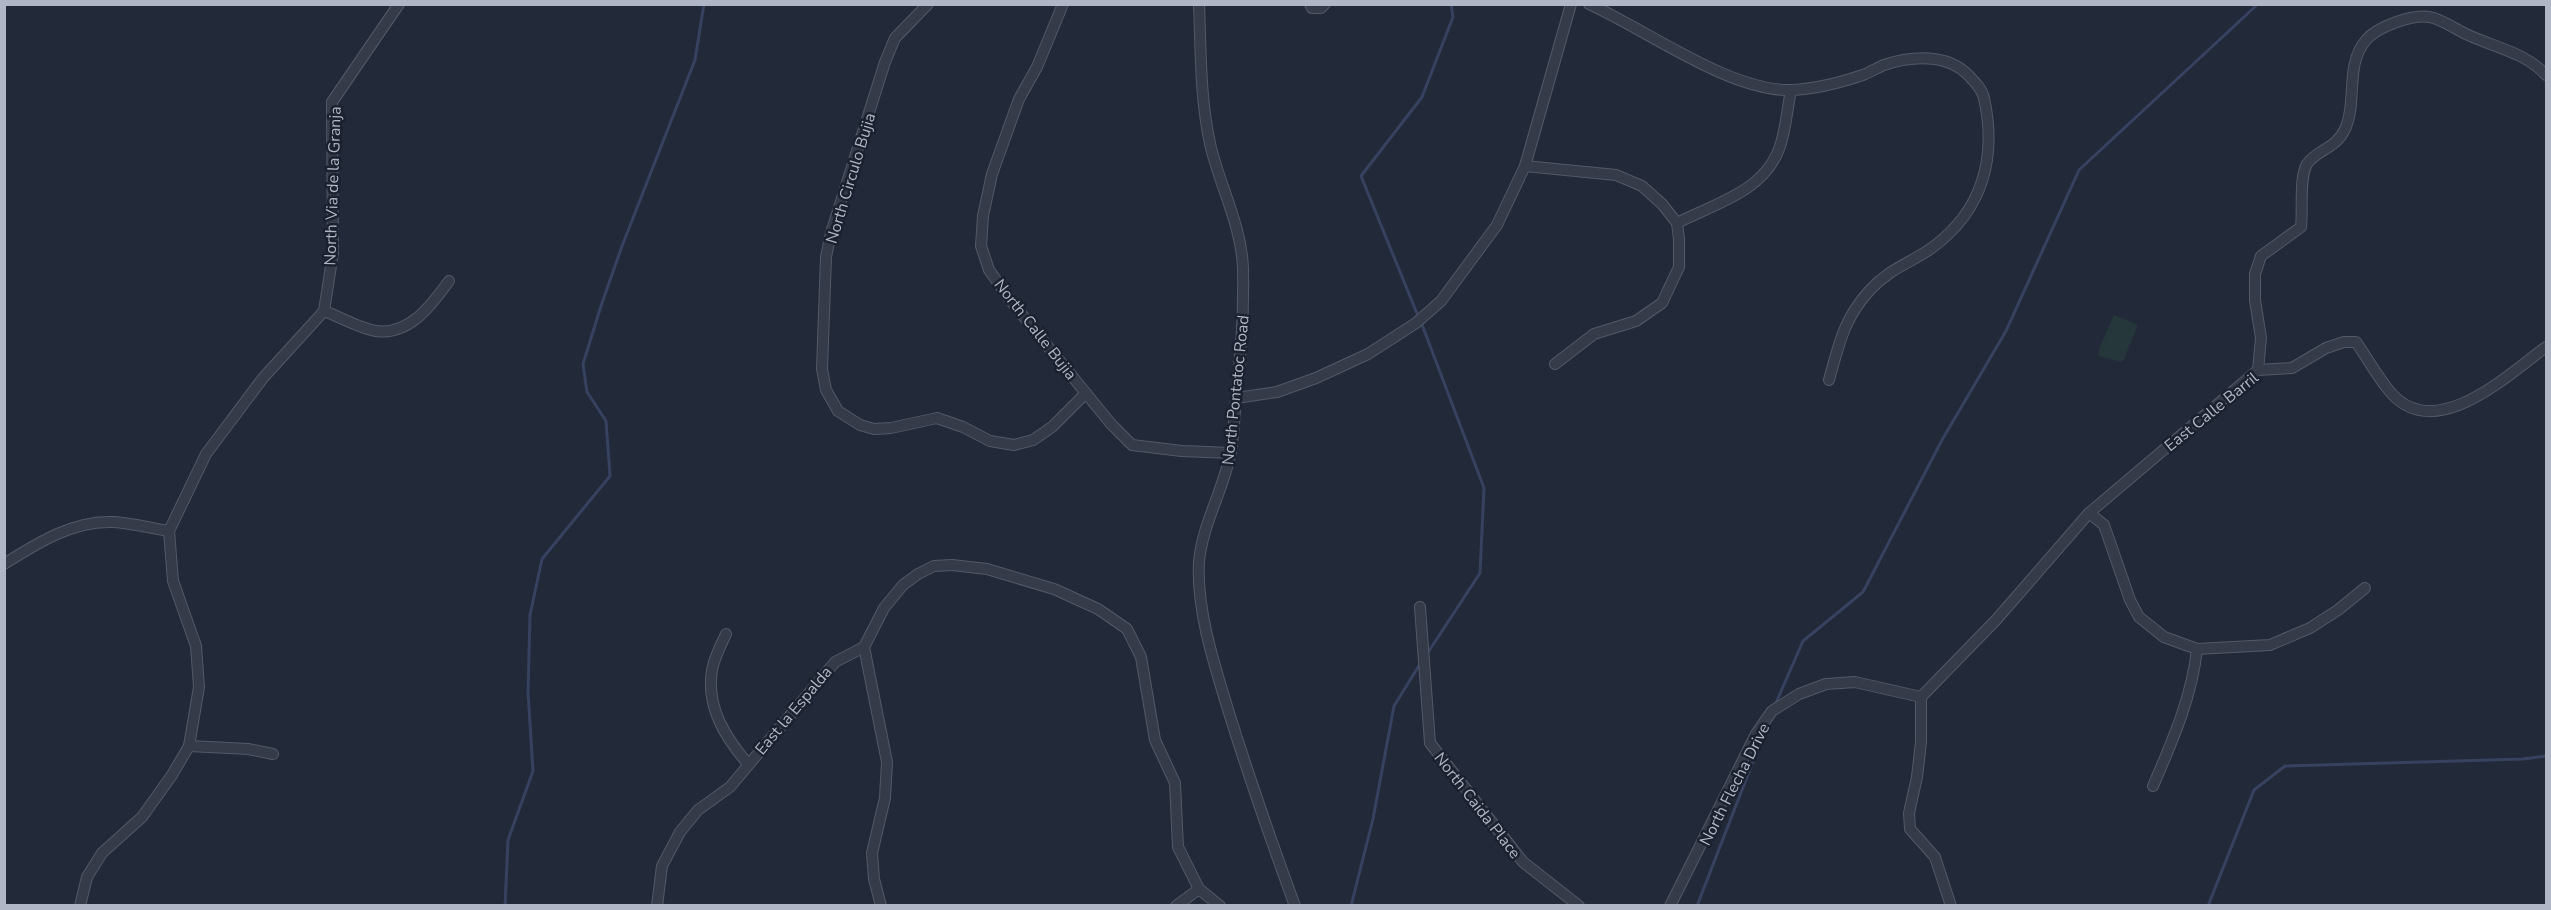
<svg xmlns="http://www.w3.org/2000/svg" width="2551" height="910" font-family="'Nunito Sans',sans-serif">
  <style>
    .green { fill: #25373b }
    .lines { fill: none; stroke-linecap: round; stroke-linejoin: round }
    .stream { stroke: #36425f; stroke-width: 3 }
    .minor-casing { stroke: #535967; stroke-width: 12 }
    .minor { stroke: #363b49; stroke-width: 10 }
    .labels { text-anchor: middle; stroke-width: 5; stroke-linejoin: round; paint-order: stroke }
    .street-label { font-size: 16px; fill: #b0b6c5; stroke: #1b212e }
  </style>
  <rect width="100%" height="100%" fill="#222938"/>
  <path class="green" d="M2114,315L2138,325L2123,361L2120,362L2099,356L2098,351Z"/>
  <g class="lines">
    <g class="stream">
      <path d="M1418,316L1361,176L1422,97L1453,17L1451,4"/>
      <path d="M1421,322L1484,488L1480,573L1427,654"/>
      <path d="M1775,705L1803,641L1863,592L1942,440L2006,331L2079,170L2258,4"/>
      <path d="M505,906L508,840L533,771L528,692L530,615L542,559L610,476L606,421L587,392L583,364L601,306L622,246L695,60L704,4"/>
      <path d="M1351,906L1373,819L1394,706L1420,664"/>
      <path d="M1697,906L1766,728"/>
      <path d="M2208,906L2254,790L2285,766L2523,759L2546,756"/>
    </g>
    <g class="minor-casing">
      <g id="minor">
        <path d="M928,4L895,38L885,62L831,233L826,257L822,369L826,390L838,411L860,425L874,429L891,428L937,418L963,427L990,441L1014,445L1033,440L1052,427L1086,393"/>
        <path d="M1063,4L1037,67L1019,99L992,174L983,216L981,246L989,270L1011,301L1111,424L1132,445L1182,451L1231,453"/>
        <path d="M1199,4C1201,53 1200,101 1211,148C1221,188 1242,228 1243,269C1244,313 1241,356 1236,399C1234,418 1234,437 1230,455C1223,491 1202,525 1199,562C1196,611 1216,670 1230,716C1250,780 1272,843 1295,906"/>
        <path d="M1310,4L1312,8H1321L1325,4"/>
        <path d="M1589,4C1647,30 1730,92 1792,90C1815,89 1842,82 1863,75C1870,72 1877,68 1884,65C1911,56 1948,53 1969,76C1975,82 1982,89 1984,98C1997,157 1983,210 1933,247C1911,263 1890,268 1870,290C1844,318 1839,344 1829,380"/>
        <path d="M1525,166L1616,175L1642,186L1662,204L1677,223L1679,239V267L1662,303L1636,321L1594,334L1555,364"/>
        <path d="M1677,223C1714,204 1763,192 1779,149C1786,131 1787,109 1791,90"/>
        <path d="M324,311C338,316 361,329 376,331C410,336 432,304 449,281"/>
        <path d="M2258,370L2261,338L2255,300V274L2261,256L2301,227C2303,210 2299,177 2307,164C2317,149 2336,150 2346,127C2357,100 2345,65 2366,40C2377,27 2412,14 2429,17C2440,18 2455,29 2466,34C2493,47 2525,52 2546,75"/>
        <path d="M1236,398L1277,392L1316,378L1368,354L1416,323L1441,301L1497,225L1525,166L1571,4"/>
        <path d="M2089,513L2104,525L2130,600L2139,617L2164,637L2197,649L2270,645L2310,628L2338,610L2365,588"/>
        <path d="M4,564C36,544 73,520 113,522C131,523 150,528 169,531"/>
        <path d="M1420,607L1430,743L1523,862L1579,906"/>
        <path d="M726,634C721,645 714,658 712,670C706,707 725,737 748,764"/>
        <path d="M864,647L887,762L885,798L872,853L874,879L881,906"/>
        <path d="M1921,697L1996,620L2089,513L2258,370L2292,368L2326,348L2344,342H2356C2368,359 2379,380 2393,395C2438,442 2509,374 2546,347"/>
        <path d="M189,746L248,749L273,754"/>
        <path d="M2153,786C2172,742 2192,697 2197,649"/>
        <path d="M80,906L87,877L102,853L142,817L172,775L189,746L199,687L196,646L173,581L169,531L206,454L263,378L324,311L333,253L332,102L399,4"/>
        <path d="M657,906L662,866L680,832L698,810L730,787L835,662L864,647L884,608L903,585L918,574L934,566L952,565L987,569L1054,589L1098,609L1127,629L1141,657L1155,740L1175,783L1178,847L1199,889L1220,906"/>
        <path d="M1176,906L1199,889"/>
        <path d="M1670,906L1756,734L1772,711L1799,694L1826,684L1855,682L1921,697V742L1917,777L1909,813L1910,829L1935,857L1951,906"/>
      </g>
    </g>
    <use href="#minor" class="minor"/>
  </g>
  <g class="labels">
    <g class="street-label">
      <text transform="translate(850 178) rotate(-73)" y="6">North Circulo Bujia</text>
      <text transform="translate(332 186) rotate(-88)" y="6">North Via de la Granja</text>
      <text transform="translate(1036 329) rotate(52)" y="6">North Calle Bujia</text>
      <text transform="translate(1235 390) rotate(-84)" y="6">North Pontatoc Road</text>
      <text transform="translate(2211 411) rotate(-39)" y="6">East Calle Barril</text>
      <text transform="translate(793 710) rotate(-50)" y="6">East la Espalda</text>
      <text transform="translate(1734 784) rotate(-63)" y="6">North Flecha Drive</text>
      <text transform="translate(1478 805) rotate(52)" y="6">North Caida Place</text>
    </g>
  </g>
  <rect width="2551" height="910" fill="none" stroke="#b0b6c5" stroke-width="12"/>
</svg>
